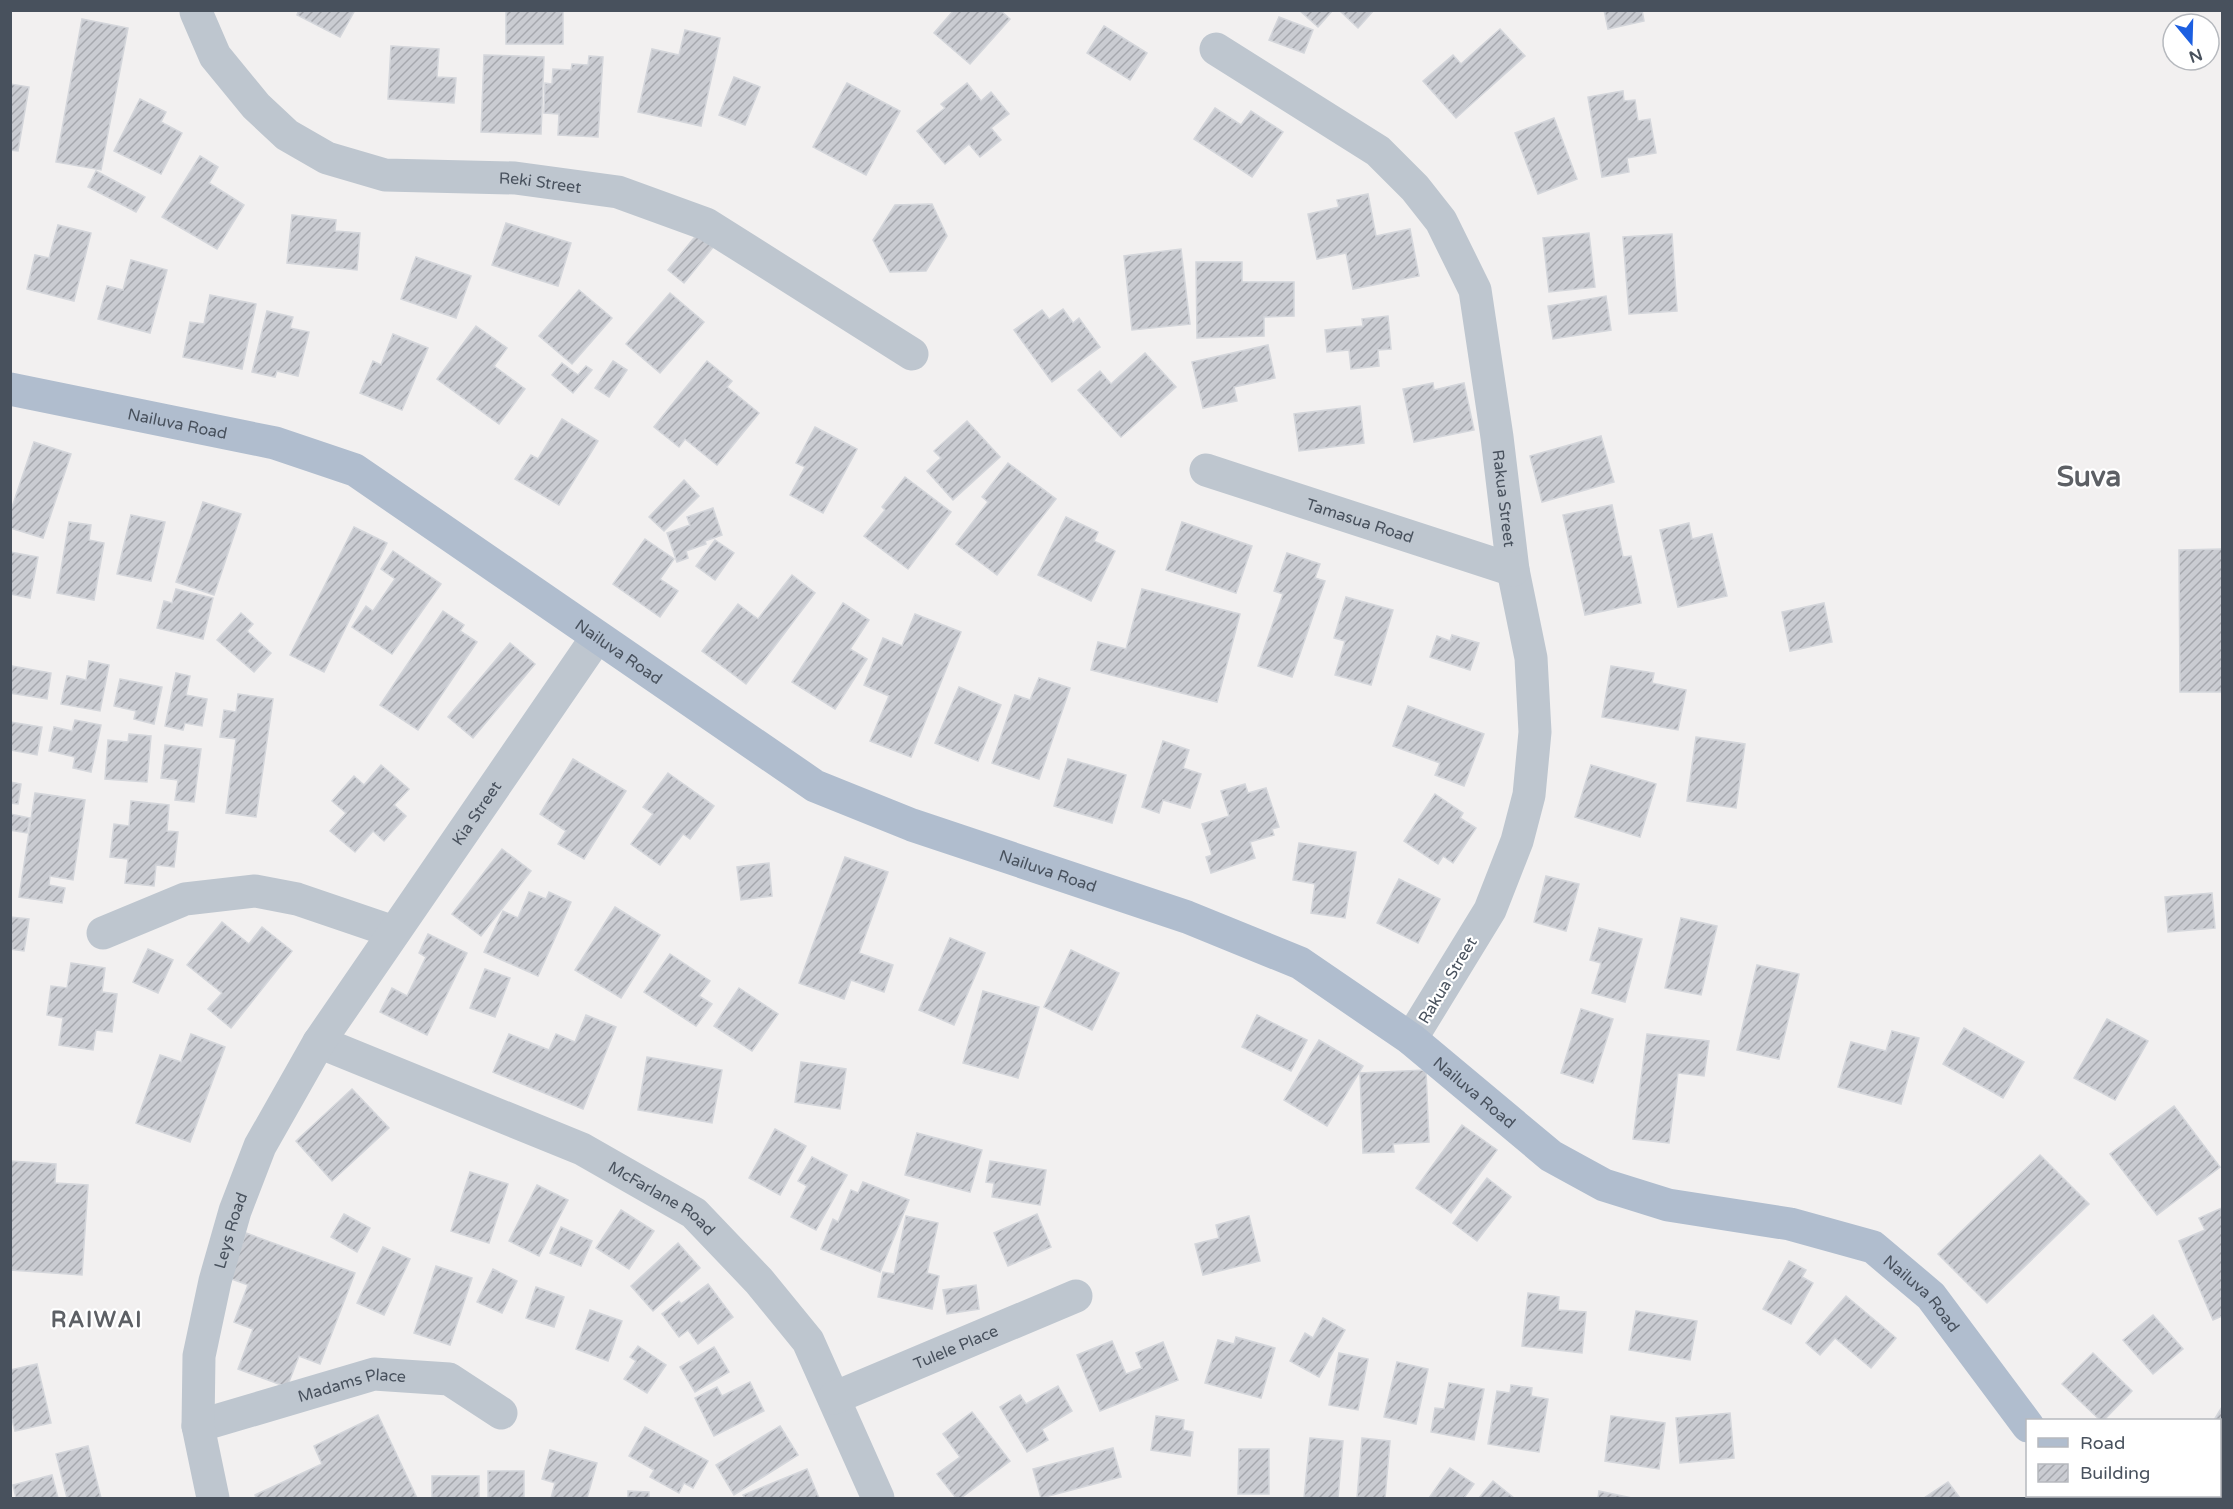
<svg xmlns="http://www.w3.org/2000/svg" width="2233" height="1509" font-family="'Varela Round',sans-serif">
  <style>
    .building { fill: url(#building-hatch); stroke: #d4d6db; stroke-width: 1.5 }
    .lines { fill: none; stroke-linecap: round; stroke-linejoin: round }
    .minor { stroke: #bec6cf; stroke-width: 33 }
    .major { stroke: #b0bdce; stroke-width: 33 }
    .labels { text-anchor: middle; stroke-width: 4.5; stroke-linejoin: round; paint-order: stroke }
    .street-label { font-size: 16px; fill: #48515d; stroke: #fff }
    .district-label { font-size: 22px; font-weight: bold; letter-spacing: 1.5px; fill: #5d6065; stroke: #fff }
    .town-label { font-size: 28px; font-weight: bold; fill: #5d6065; stroke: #fff }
  </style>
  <defs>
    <pattern id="building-hatch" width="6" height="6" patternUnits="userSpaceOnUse" patternTransform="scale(1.5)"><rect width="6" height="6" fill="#caccd2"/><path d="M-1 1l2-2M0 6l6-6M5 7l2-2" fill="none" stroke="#a6a8ae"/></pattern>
  </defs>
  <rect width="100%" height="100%" fill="#f2f0f0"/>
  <g class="building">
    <path d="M299,10H355L340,37L297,15Z"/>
    <rect x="506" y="10" width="57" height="34"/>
    <path d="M954,10H1000L1010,19L970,64L934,33Z"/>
    <path d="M1299,10H1333L1318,27Z"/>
    <path d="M1339,10H1374L1358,28Z"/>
    <path d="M1604,10H1642L1644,21L1608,29Z"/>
    <path d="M1279,17L1313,30L1304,53L1269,40Z"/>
    <path d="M82,19L128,28L101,170L56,162Z"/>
    <path d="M1104,26L1147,53L1130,80L1087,53Z"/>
    <path d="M1500,29L1525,56L1456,118L1423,81L1453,55L1461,64Z"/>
    <path d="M685,30L720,38L701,126L638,112L652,49L679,55Z"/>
    <path d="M391,46L439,49L437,77L456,78L454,103L388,99Z"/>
    <path d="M484,55L544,57L541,134L481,132Z"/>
    <path d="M589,56L603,57L598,137L558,135L559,114L544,113L545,83L552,84L553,69L571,70L572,64L588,65Z"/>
    <path d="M734,77L760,87L745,125L719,115Z"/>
    <path d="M847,83L900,111L866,175L813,147Z"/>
    <path d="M967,83L981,101L991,92L1009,114L991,128L1001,140L980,157L969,144L945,164L917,131L945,108L941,104Z"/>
    <path d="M10,84L29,87L18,151L10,150Z"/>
    <path d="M1623,91L1624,101L1635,100L1638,121L1650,119L1656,153L1627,158L1629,172L1602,177L1588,97Z"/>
    <path d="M140,99L166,112L161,122L182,133L161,174L114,151Z"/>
    <path d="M1215,108L1241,125L1251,111L1283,132L1252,177L1194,139Z"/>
    <path d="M1554,118L1577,179L1538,194L1515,133Z"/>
    <path d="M200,156L218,167L209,183L244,205L217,249L162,217Z"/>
    <path d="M96,171L145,197L136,212L88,187Z"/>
    <path d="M1368,194L1376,236L1410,229L1419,276L1353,289L1346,253L1317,259L1308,214L1339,207L1337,200Z"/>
    <path d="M932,204L947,236L926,271L890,272L873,240L895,205Z"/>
    <path d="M292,215L336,220L335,231L360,233L357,270L287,263Z"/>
    <path d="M506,223L571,243L558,286L492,265Z"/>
    <path d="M58,225L91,233L74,301L27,289L35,255L49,258Z"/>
    <path d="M698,233L714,246L684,283L668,270Z"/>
    <path d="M1589,233L1595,287L1549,292L1543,238Z"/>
    <path d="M1672,234L1677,311L1629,314L1623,237Z"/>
    <path d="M1181,249L1190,324L1132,330L1124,256Z"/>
    <path d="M416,257L471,276L456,318L401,299Z"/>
    <path d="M131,260L167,270L150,333L98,319L107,286L123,290Z"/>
    <path d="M1196,262H1242V282H1294V316L1264,317V336L1197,338Z"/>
    <path d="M579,290L612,318L572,364L539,336Z"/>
    <path d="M670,293L704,322L660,373L626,344Z"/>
    <path d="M210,295L256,304L242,369L183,357L190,322L204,324Z"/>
    <path d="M1606,296L1611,330L1553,339L1548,306Z"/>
    <path d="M1063,309L1073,323L1079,318L1100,347L1052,382L1014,330L1042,310L1049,319Z"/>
    <path d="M267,311L293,317L290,328L309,332L298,376L277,371L275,377L252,372Z"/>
    <path d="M1388,316L1391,349L1378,350L1379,366L1351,369L1349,350L1327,352L1325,330L1363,326L1362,319Z"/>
    <path d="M476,326L507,348L494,366L525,389L499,424L437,379Z"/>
    <path d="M393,334L428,348L402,410L360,393L373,361L381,365Z"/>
    <path d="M1268,345L1275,378L1234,387L1237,401L1203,408L1192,362Z"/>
    <path d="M1145,353L1176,387L1121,437L1078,390L1100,371L1111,384Z"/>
    <path d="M613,361L627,370L609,397L595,388Z"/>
    <path d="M707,361L732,381L727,387L759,413L717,465L685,439L679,447L654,427Z"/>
    <path d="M562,363L578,375L586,366L592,370L573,393L552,375Z"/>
    <path d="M1433,383L1434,390L1464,383L1474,430L1414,442L1403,389Z"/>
    <path d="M1360,406L1364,443L1299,451L1294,414Z"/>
    <path d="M562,419L598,441L559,505L515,479L531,455L538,459Z"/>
    <path d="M967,421L1000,457L953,500L927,471L941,458L934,451Z"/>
    <path d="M815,427L857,449L823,513L790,495L805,467L796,463Z"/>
    <path d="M1601,436L1614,482L1542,502L1530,456Z"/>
    <path d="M34,442L71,454L43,538L10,528V513Z"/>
    <path d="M1008,463L1056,499L997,575L956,544L988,502L982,497Z"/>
    <path d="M905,477L951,512L908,569L864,536L885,510L882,507Z"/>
    <path d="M684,480L699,496L664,531L649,517Z"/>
    <path d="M203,502L241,514L214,595L176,582Z"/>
    <path d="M1612,505L1623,557L1631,556L1641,603L1585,615L1563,515Z"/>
    <path d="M713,508L722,535L705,541L706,544L686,551L688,558L677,562L667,533L690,525L687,517Z"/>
    <path d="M131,515L165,522L151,581L117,574Z"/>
    <path d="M1066,517L1098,532L1094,541L1115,551L1091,601L1038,575Z"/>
    <path d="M69,522L91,525L89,540L104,543L94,600L57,593Z"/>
    <path d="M1182,522L1252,546L1236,593L1166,570Z"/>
    <path d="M1689,523L1692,539L1712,534L1727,596L1678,607L1660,530Z"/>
    <path d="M354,527L387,543L324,672L290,655Z"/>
    <path d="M645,539L674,559L660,579L678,591L660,617L613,584Z"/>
    <path d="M715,540L734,553L715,580L696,566Z"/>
    <path d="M2222,549V692H2180L2179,550Z"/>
    <path d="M393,551L441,584L392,654L352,627L366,606L373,611L395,579L381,569Z"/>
    <path d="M10,552L38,557L30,598L10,594Z"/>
    <path d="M1287,553L1320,564L1315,578L1325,581L1292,677L1258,666L1283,594L1274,591Z"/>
    <path d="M792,575L815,593L746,684L702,651L738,604L758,619Z"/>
    <path d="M176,589L213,598L203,639L157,628L164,601L172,603Z"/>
    <path d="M1142,589L1240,614L1217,702L1091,670L1098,642L1126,649Z"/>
    <path d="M1346,597L1393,610L1371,685L1335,675L1345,641L1334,638Z"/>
    <path d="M843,603L869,620L850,649L867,659L835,709L792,682Z"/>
    <path d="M1824,603L1832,642L1790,651L1782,612Z"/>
    <path d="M443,611L464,625L460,631L477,642L418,730L380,705Z"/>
    <path d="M241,613L253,624L247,631L271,653L254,672L217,640Z"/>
    <path d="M915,614L961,632L911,757L870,741L889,696L864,685L883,638L902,646Z"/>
    <path d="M1452,635L1479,643L1470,670L1430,657L1437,636L1450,641Z"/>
    <path d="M510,643L535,664L473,738L448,717Z"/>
    <path d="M89,661L109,665L100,711L61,704L67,676L86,680Z"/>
    <path d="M12,666L51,673L47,699L10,693Z"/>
    <path d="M1611,666L1654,673L1652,683L1686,690L1678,730L1602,717Z"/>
    <path d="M176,673L190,676L186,695L207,699L202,726L185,723L183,730L165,726Z"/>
    <path d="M1039,678L1070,688L1039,779L992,763L1015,695L1030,700Z"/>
    <path d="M120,679L162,687L154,724L134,719L136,711L114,706Z"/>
    <path d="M959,687L1001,705L978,761L935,743Z"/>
    <path d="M238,694L273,699L256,817L226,813L236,739L220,737L224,710L236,712Z"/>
    <path d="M1408,706L1484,734L1464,786L1435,775L1440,763L1393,746Z"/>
    <path d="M75,720L101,725L91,772L73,768L75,757L49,751L54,727L72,731Z"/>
    <path d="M10,722L42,727L37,755L10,750Z"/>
    <path d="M129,734L151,736L147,782L105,779L108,740L128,742Z"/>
    <path d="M1696,737L1745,744L1736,808L1687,801Z"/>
    <path d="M1163,741L1189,750L1183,768L1201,774L1190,808L1163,800L1159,813L1142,807Z"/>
    <path d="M165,745L201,749L194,802L175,800L178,780L161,778Z"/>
    <path d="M573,759L626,791L584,859L558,844L566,831L540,814Z"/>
    <path d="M1068,759L1126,775L1112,823L1054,806Z"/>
    <path d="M381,765L409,789L394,805L406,816L384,841L373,831L355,852L330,831L346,813L332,801L354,776L364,785Z"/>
    <path d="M1591,765L1656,784L1640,837L1575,817Z"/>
    <path d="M668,773L714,806L690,839L683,834L660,865L631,844L653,814L643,807Z"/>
    <path d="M10,782L21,784L18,804L10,803Z"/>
    <path d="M1245,784L1248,793L1266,788L1279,827L1272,829L1274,835L1250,842L1255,858L1211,873L1206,857L1212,855L1202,824L1229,816L1221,791Z"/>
    <path d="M35,793L85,800L73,880L50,876L49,885L65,888L62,903L19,897Z"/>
    <path d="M1435,794L1463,813L1460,818L1476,828L1453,863L1443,856L1438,864L1404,841Z"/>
    <path d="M131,801L169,805L167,831L178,832L174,867L156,865L154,886L125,883L128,859L110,857L114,824L129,826Z"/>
    <path d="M10,814L30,818L27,833L10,830Z"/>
    <path d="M1299,843L1356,852L1345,918L1311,913L1315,884L1293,880Z"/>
    <path d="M502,849L531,871L481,936L452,914Z"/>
    <path d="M845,857L888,872L859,953L893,965L884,992L851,980L844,999L799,983Z"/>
    <path d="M769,863L772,896L741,900L737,867Z"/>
    <path d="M1546,876L1579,884L1566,931L1534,922Z"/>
    <path d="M1399,879L1440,899L1418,943L1377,923Z"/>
    <path d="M529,892L546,899L549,892L571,902L538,976L484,952L503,911L518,918Z"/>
    <path d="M2212,893L2215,928L2168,932L2165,897Z"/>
    <path d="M615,907L660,935L621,998L575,970Z"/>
    <path d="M10,917L29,919L24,951L10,949Z"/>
    <path d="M1681,918L1717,926L1701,995L1665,988Z"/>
    <path d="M222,922L249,944L262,927L292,951L231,1028L208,1009L222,993L187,965Z"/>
    <path d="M1599,928L1642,939L1625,1002L1592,993L1601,963L1590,960Z"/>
    <path d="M428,934L467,953L427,1035L380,1012L392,988L407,996L426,957L419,953Z"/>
    <path d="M950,938L985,953L954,1025L919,1010Z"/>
    <path d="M148,949L173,960L158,993L133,982Z"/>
    <path d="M1071,950L1119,973L1092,1030L1044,1007Z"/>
    <path d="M670,954L710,981L699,996L712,1004L696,1026L644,992Z"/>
    <path d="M71,963L105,968L102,992L117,994L112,1032L96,1030L93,1050L59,1045L63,1018L47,1015L51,986L67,988Z"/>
    <path d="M1757,965L1799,974L1779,1059L1737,1050Z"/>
    <path d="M485,969L510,978L495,1017L470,1008Z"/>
    <path d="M739,988L778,1014L752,1051L714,1026Z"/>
    <path d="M983,991L1039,1007L1018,1078L963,1063Z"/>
    <path d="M1581,1009L1613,1019L1593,1083L1561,1073Z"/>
    <path d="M586,1015L616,1027L583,1109L493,1072L509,1034L549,1050L556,1034L575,1042Z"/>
    <path d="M1257,1015L1307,1040L1291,1071L1242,1047Z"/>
    <path d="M2107,1019L2148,1041L2115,1100L2074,1078Z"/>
    <path d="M1964,1028L2024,1062L2003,1098L1943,1064Z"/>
    <path d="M1892,1031L1919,1038L1901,1104L1838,1087L1851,1042L1886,1051Z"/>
    <path d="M191,1034L225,1047L190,1142L136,1123L160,1055L181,1062Z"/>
    <path d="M1647,1034L1709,1041L1704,1076L1678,1073L1669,1143L1633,1139Z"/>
    <path d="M1319,1040L1363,1066L1327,1126L1284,1100Z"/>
    <path d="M647,1057L722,1070L712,1123L638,1110Z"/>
    <path d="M801,1062L846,1069L840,1109L795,1102Z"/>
    <path d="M1426,1070L1429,1142L1393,1144L1394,1152L1363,1153L1360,1073Z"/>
    <path d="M352,1089L389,1128L332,1181L296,1141Z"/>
    <path d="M2174,1106L2220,1167L2157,1215L2110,1154Z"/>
    <path d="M1462,1125L1497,1150L1451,1213L1416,1188Z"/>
    <path d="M775,1129L806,1146L780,1195L749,1178Z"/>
    <path d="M917,1133L982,1150L970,1192L905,1175Z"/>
    <path d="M2040,1155L2089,1204L1987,1303L1938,1254Z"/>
    <path d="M812,1157L847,1175L816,1230L791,1217L807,1186L798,1181Z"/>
    <path d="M10,1161L56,1164L55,1183L88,1185L82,1275L10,1270Z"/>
    <path d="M990,1161L1046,1170L1040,1205L992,1197L994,1183L986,1182Z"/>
    <path d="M470,1172L508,1184L489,1243L451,1231Z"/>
    <path d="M1487,1178L1511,1197L1477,1241L1453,1223Z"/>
    <path d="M863,1182L909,1200L880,1272L821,1249L833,1219L838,1222L851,1190L858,1193Z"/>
    <path d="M537,1185L568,1200L539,1256L509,1241Z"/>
    <path d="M2222,1208V1316L2213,1320L2179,1241L2205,1230L2199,1218Z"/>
    <path d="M621,1210L654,1231L629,1269L596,1248Z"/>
    <path d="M344,1214L370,1228L357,1252L331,1237Z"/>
    <path d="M1037,1214L1051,1247L1008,1266L994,1233Z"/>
    <path d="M906,1216L938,1223L927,1273L939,1276L932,1309L878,1297L883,1272L894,1274Z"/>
    <path d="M1249,1216L1260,1261L1203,1275L1195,1244L1219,1238L1216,1225Z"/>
    <path d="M561,1227L592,1241L581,1266L550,1253Z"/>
    <path d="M246,1233L355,1273L320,1364L299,1356L287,1387L238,1369L253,1329L234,1322L248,1285L229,1278Z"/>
    <path d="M678,1243L700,1268L653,1311L631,1286Z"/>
    <path d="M383,1247L410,1259L384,1315L357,1303Z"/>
    <path d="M1789,1261L1806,1270L1802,1277L1813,1283L1791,1324L1763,1309Z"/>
    <path d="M436,1266L472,1278L450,1345L414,1333Z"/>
    <path d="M493,1269L517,1281L502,1313L477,1302Z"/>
    <path d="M708,1284L733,1317L698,1344L688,1330L679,1337L662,1314L679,1301L681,1304Z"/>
    <path d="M976,1285L979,1309L947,1314L943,1290Z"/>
    <path d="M536,1287L564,1297L554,1327L526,1318Z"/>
    <path d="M1528,1293L1559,1297L1558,1310L1586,1312L1582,1353L1522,1346Z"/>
    <path d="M1846,1296L1896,1338L1871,1368L1835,1338L1820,1355L1806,1343Z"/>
    <path d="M590,1310L622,1321L608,1361L576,1349Z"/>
    <path d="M1636,1311L1697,1321L1690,1360L1629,1350Z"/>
    <path d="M2153,1315L2183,1349L2153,1374L2123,1340Z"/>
    <path d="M1323,1318L1345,1330L1319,1377L1290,1361L1305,1333L1313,1338Z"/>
    <path d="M1236,1337L1275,1348L1261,1398L1205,1383L1218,1340L1234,1344Z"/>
    <path d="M1112,1341L1126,1374L1142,1368L1136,1353L1163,1342L1178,1380L1100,1411L1077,1355Z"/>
    <path d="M638,1346L666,1365L647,1393L624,1379L636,1361L630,1357Z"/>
    <path d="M714,1347L729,1372L695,1392L680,1367Z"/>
    <path d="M1339,1353L1368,1359L1358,1410L1329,1405Z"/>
    <path d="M2093,1353L2132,1391L2104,1420H2100L2062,1384Z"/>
    <path d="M1397,1362L1428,1369L1416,1424L1384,1417Z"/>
    <path d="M37,1364L51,1423L15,1431L10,1411V1370Z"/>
    <path d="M750,1382L764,1411L714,1436L695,1398L717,1387L722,1396Z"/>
    <path d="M1449,1383L1484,1389L1474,1440L1431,1432L1435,1408L1444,1409Z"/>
    <path d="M1511,1385L1532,1388L1531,1396L1548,1399L1539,1452L1488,1444L1497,1391L1510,1393Z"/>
    <path d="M1058,1386L1072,1411L1042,1429L1048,1440L1027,1452L1000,1407L1020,1395L1026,1404Z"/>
    <path d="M2222,1407V1482L2220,1480V1420H2214Z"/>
    <path d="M972,1412L1010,1461L961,1498H956L937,1474L960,1457L943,1434Z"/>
    <path d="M1730,1413L1734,1458L1680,1463L1676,1418Z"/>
    <path d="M378,1415L417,1498H256L255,1495L322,1464L314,1446Z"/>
    <path d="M1156,1416L1184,1420L1183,1430L1193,1432L1190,1456L1151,1450Z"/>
    <path d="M1611,1416L1665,1423L1659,1469L1605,1461Z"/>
    <path d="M780,1426L798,1455L734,1495L716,1465Z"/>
    <path d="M645,1427L708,1461L693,1488L684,1483L679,1493L650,1477L654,1470L629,1456Z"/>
    <path d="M1310,1438L1343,1441L1338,1498H1304Z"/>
    <path d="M1362,1438L1390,1441L1385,1498H1357Z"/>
    <path d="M88,1446L101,1498H67L56,1454Z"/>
    <path d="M1113,1448L1121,1477L1041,1498L1033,1469Z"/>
    <path d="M1239,1449H1269V1494H1238Z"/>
    <path d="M550,1450L597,1463L587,1498H551L555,1483L542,1479Z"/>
    <path d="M1450,1468L1474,1484L1464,1498H1429Z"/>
    <path d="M807,1469L819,1498H745L743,1495Z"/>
    <rect x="488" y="1471" width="36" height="27"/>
    <path d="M52,1475L58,1498H16L13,1485Z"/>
    <rect x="432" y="1476" width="47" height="22"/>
    <path d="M1493,1481L1514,1498H1479Z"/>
    <path d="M1948,1482L1960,1498H1924Z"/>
    <path d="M628,1491L649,1492V1498H628Z"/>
    <path d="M1599,1491L1632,1498H1598Z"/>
  </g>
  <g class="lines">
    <g class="minor">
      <path id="s1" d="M196,12L215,56L256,106L287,135L327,158L385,175L515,178L618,192L706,224L912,354"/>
      <path id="s2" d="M1216,49L1378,151L1415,188L1441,221L1475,290L1497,437L1513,570L1531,658L1535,732L1529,795L1517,841L1490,910L1411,1039"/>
      <path id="s3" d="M1206,470L1513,570"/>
      <path d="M103,933L185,899L255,891L297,899L394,932"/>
      <path id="s4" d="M319,1042L582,1149L694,1213L759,1281L808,1341L878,1498"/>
      <path id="s5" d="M834,1398L1076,1296"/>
      <path id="s6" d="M198,1426L374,1374L449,1379L501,1413"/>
      <path id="s7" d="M213,1498L198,1426L199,1356L215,1281L235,1211L260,1146L319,1042L597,637"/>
    </g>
    <g class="major">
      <path id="s8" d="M10,389L275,443L355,470L815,786L912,825L1187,917L1300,963L1411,1039L1551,1156L1604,1185L1668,1205L1790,1224L1873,1247L1931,1296L2028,1426"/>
      <path d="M2079,1496L2082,1498"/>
    </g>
  </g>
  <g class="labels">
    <g class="street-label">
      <text dy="6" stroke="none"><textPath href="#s1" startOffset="417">Reki Street</textPath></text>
      <text dy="6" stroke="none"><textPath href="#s8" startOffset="171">Nailuva Road</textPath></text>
      <text dy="6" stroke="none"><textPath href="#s2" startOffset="573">Rakua Street</textPath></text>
      <text dy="6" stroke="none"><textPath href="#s3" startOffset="162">Tamasua Road</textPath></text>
      <text dy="6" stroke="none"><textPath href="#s8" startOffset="675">Nailuva Road</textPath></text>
      <text dy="6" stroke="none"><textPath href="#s7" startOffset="760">Kia Street</textPath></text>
      <text dy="6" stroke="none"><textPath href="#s8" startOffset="1161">Nailuva Road</textPath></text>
      <text transform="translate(1447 980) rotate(-59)" y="6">Rakua Street</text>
      <text dy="6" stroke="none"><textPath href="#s8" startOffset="1647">Nailuva Road</textPath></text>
      <text dy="6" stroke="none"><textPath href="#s4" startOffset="378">McFarlane Road</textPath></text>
      <text dy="6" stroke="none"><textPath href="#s7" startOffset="273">Leys Road</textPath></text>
      <text dy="6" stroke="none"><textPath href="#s8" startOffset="2151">Nailuva Road</textPath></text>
      <text dy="6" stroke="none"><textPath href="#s5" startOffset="132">Tulele Place</textPath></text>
      <text dy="6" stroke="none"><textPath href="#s6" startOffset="160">Madams Place</textPath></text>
    </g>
    <g class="district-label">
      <text x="97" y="1327">RAIWAI</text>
    </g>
    <g class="town-label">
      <text x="2089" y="486">Suva</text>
    </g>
  </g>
  <rect width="2233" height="1509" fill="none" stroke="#48515d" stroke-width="24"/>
  <rect x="2026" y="1419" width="195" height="78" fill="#ffffff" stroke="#b6b9be" stroke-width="1.5"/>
  <rect x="2038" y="1438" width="30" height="9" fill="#b0bdce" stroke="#b6b9be" stroke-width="1.5"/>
  <text x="2080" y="1449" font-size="18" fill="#48515d">Road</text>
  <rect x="2038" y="1464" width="30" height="18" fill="url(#building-hatch)" stroke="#b6b9be" stroke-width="1.5"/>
  <text x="2080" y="1479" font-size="18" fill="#48515d">Building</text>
  <g transform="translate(2191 42) rotate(161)"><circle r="28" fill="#ffffff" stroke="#b6b9be" stroke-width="1.5"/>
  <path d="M0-4.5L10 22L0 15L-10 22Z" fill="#1c5fe1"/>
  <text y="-9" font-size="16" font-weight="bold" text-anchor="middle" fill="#48515d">N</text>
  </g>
</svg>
